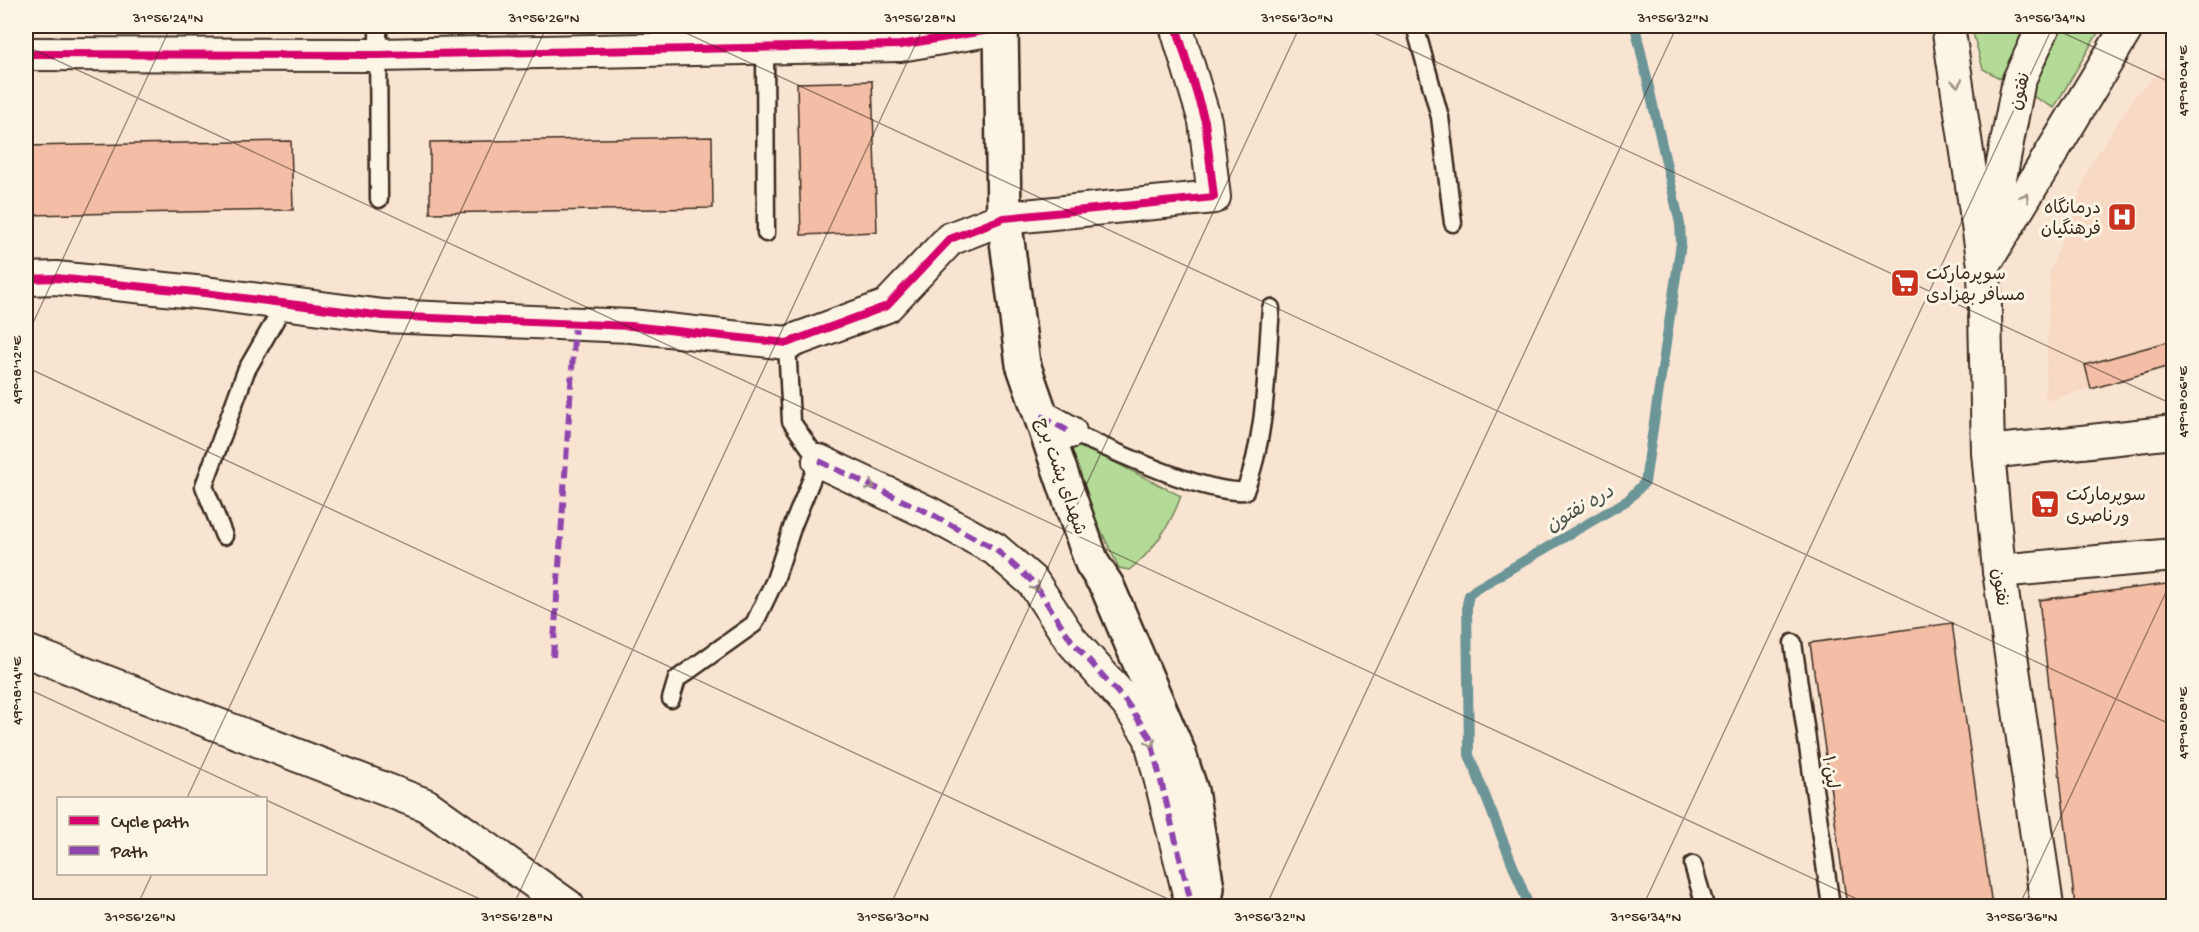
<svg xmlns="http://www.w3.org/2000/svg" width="2199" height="932" font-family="'Gochi Hand','Playpen Sans Arabic',sans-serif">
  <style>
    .built { fill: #f7d9c4 }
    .green { fill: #b3db97; stroke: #77825a; stroke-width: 1.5 }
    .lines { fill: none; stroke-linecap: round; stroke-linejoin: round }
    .stream { stroke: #6c9597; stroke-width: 10 }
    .building { fill: #f3bea5; stroke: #3b2a1e; stroke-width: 1.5 }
    .lane-casing { stroke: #3b2a1e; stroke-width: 21 }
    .street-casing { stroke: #3b2a1e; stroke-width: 36 }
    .secondary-casing { stroke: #3b2a1e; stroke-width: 38 }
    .lane { stroke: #fcf5e5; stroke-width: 16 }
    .street { stroke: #fcf5e5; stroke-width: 32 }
    .secondary { stroke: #fcf5e5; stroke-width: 33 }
    .quiet { stroke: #8e44ad; stroke-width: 6; stroke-dasharray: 12 6; stroke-linecap: butt }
    .cycleway-casing { stroke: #fcf5e5; stroke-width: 11 }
    .cycleway { stroke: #d6006c; stroke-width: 8 }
    .oneway { stroke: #9c9082 }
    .ticks { fill: none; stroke: #3b2a1e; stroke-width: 1.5; stroke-opacity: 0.45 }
    .labels { text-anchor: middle; stroke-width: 6; stroke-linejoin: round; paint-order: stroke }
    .street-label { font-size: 18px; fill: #3b2a1e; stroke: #fcf5e5 }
    .poi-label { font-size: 18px; fill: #3b2a1e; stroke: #fcf5e5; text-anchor: start }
    .water-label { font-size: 20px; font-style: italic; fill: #4f5750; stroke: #fcf5e5 }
    .neatline { fill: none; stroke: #3b2a1e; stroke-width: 2 }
    .ticks-label { font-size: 15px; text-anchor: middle; fill: #3b2a1e }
  </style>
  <rect width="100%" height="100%" fill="#f9e4d2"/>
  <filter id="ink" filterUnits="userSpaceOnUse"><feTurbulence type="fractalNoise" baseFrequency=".0167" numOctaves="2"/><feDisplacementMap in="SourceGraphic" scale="12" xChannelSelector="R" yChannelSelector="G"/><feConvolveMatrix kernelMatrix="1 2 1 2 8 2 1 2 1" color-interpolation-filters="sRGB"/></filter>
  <g filter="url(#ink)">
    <path class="built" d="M2173,60V365L2045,401L2050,271L2091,164L2135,95Z"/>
    <g class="green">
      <path d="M1971,26H2102L2054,108L1983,69Z"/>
      <path d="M1071,440L1181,496C1170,526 1154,551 1129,570L1119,568L1062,449Z"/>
    </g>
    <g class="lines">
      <path class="stream" d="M1529,906L1469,755L1467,604L1469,595L1476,589L1628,500L1645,482L1681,243L1680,224L1635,26"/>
    </g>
    <g class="building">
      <path d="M1020,26H1052L1023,34Z"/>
      <path d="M872,81L877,232L801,235L797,83Z"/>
      <path d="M712,137L713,208L430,213V142Z"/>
      <path d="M291,141L293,210L26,215V146Z"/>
      <path d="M2167,342L2173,365L2091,389L2085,365Z"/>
      <path d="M2174,583V906H2075L2039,600Z"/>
      <path d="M1952,623L1992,906H1847L1810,643Z"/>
    </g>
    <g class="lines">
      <g class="lane-casing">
        <g id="lane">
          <path d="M378,26L379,199"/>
          <path d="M1415,26L1440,117L1453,223"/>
          <path d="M765,47L766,233"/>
          <path d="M1066,436L1070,432C1113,450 1202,494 1245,491C1267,435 1266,368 1271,308"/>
          <path d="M224,536L204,486L246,371L285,303"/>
          <path d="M1793,643L1831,906"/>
          <path d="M671,699L677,679L754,624L775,580L793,525L819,461L791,421L787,343"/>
          <path d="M1693,865L1705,906"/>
        </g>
      </g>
      <g class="street-casing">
        <g id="street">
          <path d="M1948,26L1984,265L1988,452L1999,571L2047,906"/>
          <path d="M26,54L378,55L900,45L1001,28"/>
          <path d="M1988,241L2019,80L2044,26"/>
          <path d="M1984,265L2128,26"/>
          <path d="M26,279L56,278L205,293L383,316L631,326L787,343L887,306L950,239L1004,218L1214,197L1205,121L1176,26"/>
          <path d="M1041,416L1070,432"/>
          <path d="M1988,452L2174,432"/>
          <path d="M819,461L931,514L995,549L1033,582L1071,640L1127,703L1150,737L1192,906"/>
          <path d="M1999,571L2174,555"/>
          <path d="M26,651L426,805L568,906"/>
        </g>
      </g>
      <g class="secondary-casing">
        <path id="secondary" d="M1001,26L1004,218L1023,364L1092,563L1107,586L1179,754L1191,791L1207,888L1204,906"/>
      </g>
      <use href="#lane" class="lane"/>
      <use href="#street" class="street"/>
      <use href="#secondary" class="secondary"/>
      <g class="quiet">
        <path d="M1041,416L1070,432"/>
        <path d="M819,461L931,514L995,549L1033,582L1071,640L1127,703L1150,737L1192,906"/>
        <path d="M553,657L575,324"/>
      </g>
      <g class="cycleway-casing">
        <g id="cycleway">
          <path d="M26,54L378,55L900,45L1001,28"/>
          <path d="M26,279L56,278L205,293L383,316L631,326L787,343L887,306L950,239L1004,218L1214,197L1205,121L1176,26"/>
        </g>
      </g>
      <use href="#cycleway" class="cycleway"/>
    </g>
    <defs><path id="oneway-chevron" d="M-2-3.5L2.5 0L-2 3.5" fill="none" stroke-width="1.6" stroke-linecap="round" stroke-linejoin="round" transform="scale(1.5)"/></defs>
    <g class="oneway">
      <use href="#oneway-chevron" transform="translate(1957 83) rotate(82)"/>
      <use href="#oneway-chevron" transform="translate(2025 197) rotate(-59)"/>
      <use href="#oneway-chevron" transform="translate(871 486) rotate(25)"/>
      <use href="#oneway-chevron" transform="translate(1036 587) rotate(53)"/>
      <use href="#oneway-chevron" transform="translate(1151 743) rotate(72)"/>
    </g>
  </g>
  <path class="ticks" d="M671,26L2174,726M1359,26L2174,405M2048,26L2174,84M26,46L1872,906M26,338L171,26M26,367L1183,906M26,688L263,798M187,798L547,26M266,800L495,906M137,906L152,874M513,906L924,26M890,906L1300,26M1266,906L1677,26M1643,906L2053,26M2019,906L2174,575"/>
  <defs>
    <g id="hospital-square" transform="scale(1.5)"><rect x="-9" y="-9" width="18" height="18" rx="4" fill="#c8321e" stroke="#fcf5e5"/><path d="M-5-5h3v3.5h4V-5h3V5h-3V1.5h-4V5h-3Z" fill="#fff"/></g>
    <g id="supermarket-square" transform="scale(1.5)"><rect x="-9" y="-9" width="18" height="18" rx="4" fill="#c8321e" stroke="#fcf5e5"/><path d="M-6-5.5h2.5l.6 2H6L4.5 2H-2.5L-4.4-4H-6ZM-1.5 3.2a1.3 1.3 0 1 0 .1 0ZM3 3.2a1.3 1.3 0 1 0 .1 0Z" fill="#fff"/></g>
  </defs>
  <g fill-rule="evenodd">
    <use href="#hospital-square" x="2122" y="217"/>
    <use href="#supermarket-square" x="1905" y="283"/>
    <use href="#supermarket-square" x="2045" y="504"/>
  </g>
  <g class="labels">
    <g class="street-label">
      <text transform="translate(2019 91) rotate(-75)" y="6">نفتون</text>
      <text transform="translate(1062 476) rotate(71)" y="6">شهدای پشت برج</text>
      <text transform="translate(2001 587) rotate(82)" y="6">نفتون</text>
      <text transform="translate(1831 772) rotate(82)" y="6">لین ۱</text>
    </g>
    <g class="poi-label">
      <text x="2101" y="213" text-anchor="end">درمانگاه<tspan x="2101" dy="21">فرهنگیان</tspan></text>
      <text x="1926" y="279">سوپرمارکت<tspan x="1926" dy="21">مسافر بهزادی</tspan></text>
      <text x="2066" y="500">سوپرمارکت<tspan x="2066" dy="21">ورناصری</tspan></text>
    </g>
    <g class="water-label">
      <text transform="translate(1579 507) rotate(-30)" y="7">دره نفتون</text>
    </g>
  </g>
  <rect width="2199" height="932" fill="none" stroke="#fcf5e5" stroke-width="66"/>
  <rect x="57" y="797" width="210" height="78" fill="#fcf5e5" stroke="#afa495" stroke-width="1.5"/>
  <rect x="69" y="816" width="30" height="9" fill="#d6006c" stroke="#afa495" stroke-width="1.5"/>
  <text x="111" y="827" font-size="18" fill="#3b2a1e">Cycle path</text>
  <rect x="69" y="846" width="30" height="9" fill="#8e44ad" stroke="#afa495" stroke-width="1.5"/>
  <text x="111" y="857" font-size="18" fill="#3b2a1e">Path</text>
  <rect x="33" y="33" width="2133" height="866" class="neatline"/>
  <g class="ticks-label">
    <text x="168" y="22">31°56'24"N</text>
    <text x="544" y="22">31°56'26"N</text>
    <text x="920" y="22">31°56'28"N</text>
    <text x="1297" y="22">31°56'30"N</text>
    <text x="1673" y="22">31°56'32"N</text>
    <text x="2050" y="22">31°56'34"N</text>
    <text transform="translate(2182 81) rotate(-90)" y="5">49°18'04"E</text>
    <text transform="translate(16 370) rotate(-90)" y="5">49°18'12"E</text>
    <text transform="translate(2182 402) rotate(-90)" y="5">49°18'06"E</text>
    <text transform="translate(16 691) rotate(-90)" y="5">49°18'14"E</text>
    <text transform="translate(2182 723) rotate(-90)" y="5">49°18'08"E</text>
    <text x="140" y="921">31°56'26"N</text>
    <text x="517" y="921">31°56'28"N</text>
    <text x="893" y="921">31°56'30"N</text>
    <text x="1270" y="921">31°56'32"N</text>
    <text x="1646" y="921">31°56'34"N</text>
    <text x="2022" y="921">31°56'36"N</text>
  </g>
</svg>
